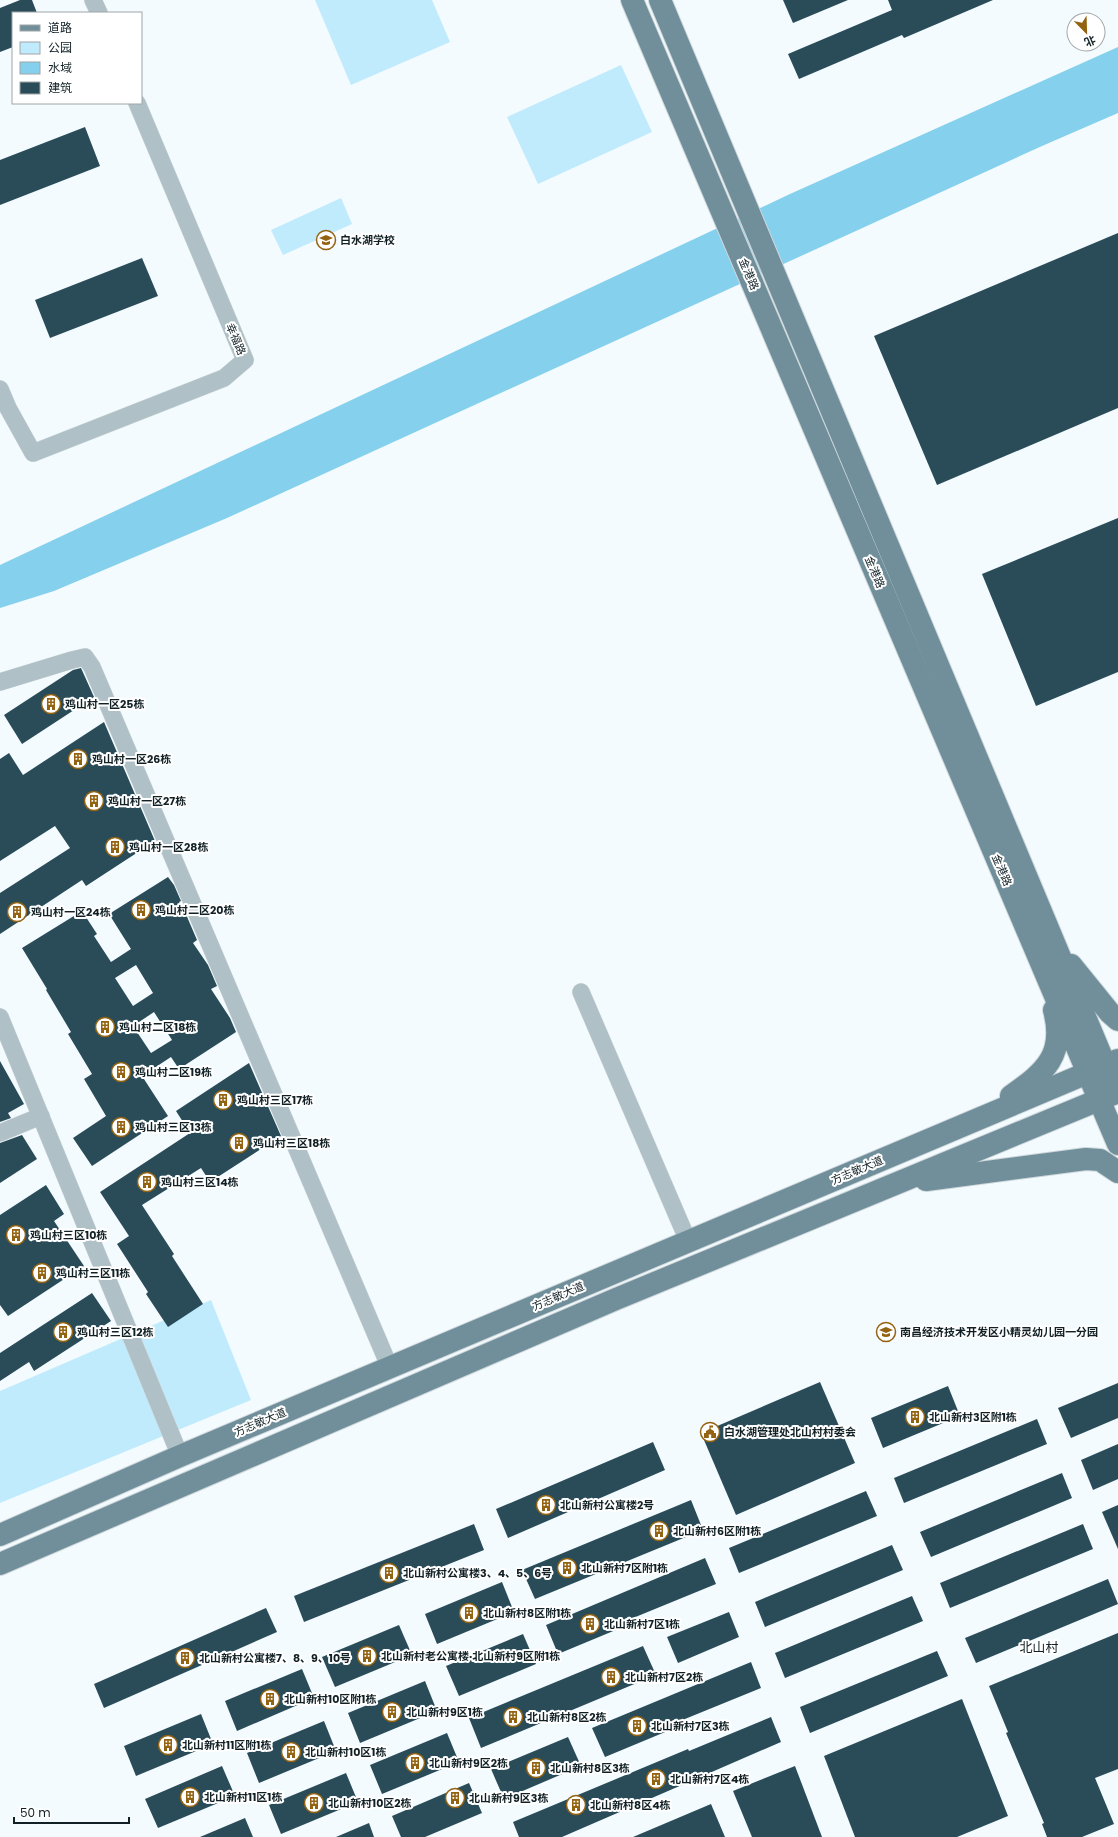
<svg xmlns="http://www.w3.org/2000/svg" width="1118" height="1837" font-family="Poppins,'Noto Sans SC',sans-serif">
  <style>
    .green { fill: #c0ebfd }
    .water { fill: #85d0ed }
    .building { fill: #2a4c59; fill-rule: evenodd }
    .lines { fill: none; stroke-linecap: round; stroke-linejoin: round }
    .minor-casing { stroke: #cfd8db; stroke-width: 18 }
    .major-casing { stroke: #cfd8db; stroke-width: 24 }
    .minor { stroke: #afc0c6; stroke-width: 17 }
    .major { stroke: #708f9b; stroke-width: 22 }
    .labels { text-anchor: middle; stroke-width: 4; stroke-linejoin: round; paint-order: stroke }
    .poi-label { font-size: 11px; font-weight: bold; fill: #112025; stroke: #fff; text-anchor: start }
    .street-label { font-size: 11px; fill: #112025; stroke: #fff }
    .quarter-label { font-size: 13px; fill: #112025; stroke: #fff }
  </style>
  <rect width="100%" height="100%" fill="#f3fbfe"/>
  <g class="green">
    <path d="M315,0H432L450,42L351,85Z"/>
    <path d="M621,65L652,132L538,184L507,117Z"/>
    <path d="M341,198L352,224L283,255L271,230Z"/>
    <path d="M211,1300L251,1400L0,1503V1391Z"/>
  </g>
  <path class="water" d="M1118,47V113L1042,146L227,518L54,591L0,608V565L790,194Z"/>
  <g class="building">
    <path d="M20,0H32L37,13H13V47L0,52V8Z"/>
    <path d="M783,0H848L793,23Z"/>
    <path d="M888,0H993L904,38L902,35L799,79L788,54L892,10Z"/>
    <path d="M85,127L100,166L0,205V160Z"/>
    <path d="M1118,233V408L937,485L874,336Z"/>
    <path d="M142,258L158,296L50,338L35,300Z"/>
    <path d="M1118,518V672L1036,706L982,574Z"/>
    <path d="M81,668L94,697L22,744L4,715L73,670Z"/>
    <path d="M104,722L155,841L86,886L82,880L0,934V893L70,848L55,826L0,861V759L9,753L23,775Z"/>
    <path d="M168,877L174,885L181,901L179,902L185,912L197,940L193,943L208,965L217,986L211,989L230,1018L236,1032L179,1069L171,1057L142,1076L168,1116L92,1166L73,1138L106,1116L84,1079L92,1074L68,1034L71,1032L46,990L47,989L22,948L82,911L97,934L94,936L111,962L131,949L109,914ZM136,965L153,993L133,1006L115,978ZM154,1012L172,1040L151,1053L133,1026Z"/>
    <path d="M0,1061L24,1104L8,1113L11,1118L0,1122Z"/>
    <path d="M249,1063L281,1136L210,1182L201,1168L142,1205L174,1254L172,1256L203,1304L168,1327L146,1294L148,1292L117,1244L129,1236L100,1192L190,1133L176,1111Z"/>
    <path d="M22,1135L37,1159L0,1183V1143Z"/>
    <path d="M46,1185L64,1214L54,1221L84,1266L8,1316L0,1305V1215Z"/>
    <path d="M92,1293L111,1321L34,1371L29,1362L0,1381V1353Z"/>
    <path d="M820,1382L855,1463L736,1515L701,1433Z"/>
    <path d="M1118,1383V1418L1071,1438L1058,1408Z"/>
    <path d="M948,1386L960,1416L883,1448L871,1418Z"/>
    <path d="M1037,1419L1047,1444L904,1503L894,1478Z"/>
    <path d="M653,1442L665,1470L508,1538L496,1509Z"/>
    <path d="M1118,1444V1479L1093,1490L1081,1460Z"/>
    <path d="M1062,1473L1072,1498L931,1557L920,1532Z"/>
    <path d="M866,1491L877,1516L739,1573L729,1548Z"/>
    <path d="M691,1500L703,1530L535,1599L522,1570Z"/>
    <path d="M1118,1505V1549L1102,1512Z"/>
    <path d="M474,1524L484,1550L304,1622L294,1596Z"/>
    <path d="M1083,1524L1093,1549L950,1608L940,1583Z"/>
    <path d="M892,1545L903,1570L765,1627L755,1602Z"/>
    <path d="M705,1558L716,1584L633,1618L635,1622L558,1654L546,1625Z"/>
    <path d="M1108,1579L1118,1604L976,1663L965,1638Z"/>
    <path d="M502,1582L514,1612L437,1644L425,1614Z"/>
    <path d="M912,1596L923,1621L785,1678L775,1653Z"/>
    <path d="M266,1608L277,1632L104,1708L94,1684Z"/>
    <path d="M729,1612L739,1637L678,1663L667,1637Z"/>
    <path d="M399,1625L412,1655L335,1687L322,1657Z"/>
    <path d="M1118,1633V1769L1095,1778L1114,1824L1082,1837H1047L1042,1824L1044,1823L1006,1733L1008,1732L989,1686Z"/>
    <path d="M523,1634L536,1664L459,1696L446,1666Z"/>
    <path d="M643,1646L656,1675L481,1748L469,1718Z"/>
    <path d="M937,1651L948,1676L810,1733L800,1707Z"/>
    <path d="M751,1662L761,1688L680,1721L682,1725L605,1757L592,1728Z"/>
    <path d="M302,1669L314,1698L237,1731L225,1701Z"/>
    <path d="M425,1681L437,1711L360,1743L348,1713Z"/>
    <path d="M962,1699L1008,1816L957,1837H855L824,1756Z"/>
    <path d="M201,1714L213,1744L136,1776L124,1746Z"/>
    <path d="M771,1717L781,1742L562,1837H519L513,1822L688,1749L689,1751Z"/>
    <path d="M324,1721L336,1751L259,1783L247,1753Z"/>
    <path d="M447,1733L459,1762L382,1794L370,1765Z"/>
    <path d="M568,1737L581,1766L504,1799L491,1769Z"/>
    <path d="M222,1766L235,1796L158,1828L145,1799Z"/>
    <path d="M795,1766L822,1837H752L733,1791Z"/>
    <path d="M346,1773L358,1802L281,1834L269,1805Z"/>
    <path d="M469,1783L482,1813L425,1837H401L392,1816Z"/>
    <path d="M711,1804L725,1837H633Z"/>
    <path d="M245,1818L253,1837H200Z"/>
    <path d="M369,1823L374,1837H336Z"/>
  </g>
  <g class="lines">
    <g class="minor-casing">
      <g id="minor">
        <path d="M93,0L99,13"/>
        <path d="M0,389L8,408L33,453L224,378L245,360L137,103"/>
        <path d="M0,682L72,660L85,657L92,667L390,1368"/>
        <path d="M581,992L688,1241"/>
        <path d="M0,1017L180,1456"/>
        <path d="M0,1133L41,1116"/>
      </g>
    </g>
    <g class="major-casing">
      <g id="major">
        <path d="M632,0L1118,1144"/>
        <path d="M660,0L1111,1079"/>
        <path d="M1071,965L1110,1013L1118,1020"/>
        <path d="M1011,1096C1045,1072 1066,1055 1054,1010"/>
        <path d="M926,1180L1086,1159L1100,1160L1118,1172"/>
        <path d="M0,1535L180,1456L1118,1060"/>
        <path d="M0,1564L616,1299L1118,1092"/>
      </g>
    </g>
    <use href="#minor" class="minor"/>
    <use href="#major" class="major"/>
  </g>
  <defs>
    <g id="school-ring" transform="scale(1)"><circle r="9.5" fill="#fff" stroke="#936311" stroke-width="1.5"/><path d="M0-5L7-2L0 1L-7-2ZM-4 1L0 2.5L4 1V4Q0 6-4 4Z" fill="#936311"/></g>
    <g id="building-ring" transform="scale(1)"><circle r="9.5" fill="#fff" stroke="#936311" stroke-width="1.5"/><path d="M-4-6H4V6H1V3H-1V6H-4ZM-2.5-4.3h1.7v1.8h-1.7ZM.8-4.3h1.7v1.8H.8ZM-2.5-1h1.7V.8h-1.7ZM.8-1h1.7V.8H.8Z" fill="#936311"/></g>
    <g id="civic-ring" transform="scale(1)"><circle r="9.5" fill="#fff" stroke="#936311" stroke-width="1.5"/><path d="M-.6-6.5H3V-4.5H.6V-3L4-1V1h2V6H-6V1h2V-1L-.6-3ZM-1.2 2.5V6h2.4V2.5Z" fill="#936311"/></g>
  </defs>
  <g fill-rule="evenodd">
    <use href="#school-ring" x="326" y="240"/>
    <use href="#building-ring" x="51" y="704"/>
    <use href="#building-ring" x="78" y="759"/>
    <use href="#building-ring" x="94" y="801"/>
    <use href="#building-ring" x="115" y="847"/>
    <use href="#building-ring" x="141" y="910"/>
    <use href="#building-ring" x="17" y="912"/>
    <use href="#building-ring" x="105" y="1027"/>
    <use href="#building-ring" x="121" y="1072"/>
    <use href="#building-ring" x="223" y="1100"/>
    <use href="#building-ring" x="121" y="1127"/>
    <use href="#building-ring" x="239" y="1143"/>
    <use href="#building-ring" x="147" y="1182"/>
    <use href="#building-ring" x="16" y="1235"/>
    <use href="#building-ring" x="42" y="1273"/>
    <use href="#building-ring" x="63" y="1332"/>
    <use href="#school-ring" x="886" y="1332"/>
    <use href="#building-ring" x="915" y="1417"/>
    <use href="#civic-ring" x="710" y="1432"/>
    <use href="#building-ring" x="546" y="1505"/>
    <use href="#building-ring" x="659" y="1531"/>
    <use href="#building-ring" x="567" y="1568"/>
    <use href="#building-ring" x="389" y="1573"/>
    <use href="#building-ring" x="469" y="1613"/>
    <use href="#building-ring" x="590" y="1624"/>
    <use href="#building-ring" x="367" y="1656"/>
    <use href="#building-ring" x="185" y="1658"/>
    <use href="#building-ring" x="611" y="1677"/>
    <use href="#building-ring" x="270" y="1699"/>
    <use href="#building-ring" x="392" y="1712"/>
    <use href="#building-ring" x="513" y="1717"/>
    <use href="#building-ring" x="637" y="1726"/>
    <use href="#building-ring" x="168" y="1745"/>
    <use href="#building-ring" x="291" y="1752"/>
    <use href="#building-ring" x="415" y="1763"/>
    <use href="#building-ring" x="536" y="1768"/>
    <use href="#building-ring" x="656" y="1779"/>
    <use href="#building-ring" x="190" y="1797"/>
    <use href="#building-ring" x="455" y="1798"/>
    <use href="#building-ring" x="314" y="1803"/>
    <use href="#building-ring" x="576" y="1805"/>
  </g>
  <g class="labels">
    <g class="poi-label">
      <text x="340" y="244">白水湖学校</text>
      <text x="65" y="708">鸡山村一区25栋</text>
      <text x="92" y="763">鸡山村一区26栋</text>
      <text x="108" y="805">鸡山村一区27栋</text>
      <text x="129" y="851">鸡山村一区28栋</text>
      <text x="155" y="914">鸡山村二区20栋</text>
      <text x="31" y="916">鸡山村一区24栋</text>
      <text x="119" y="1031">鸡山村二区18栋</text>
      <text x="135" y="1076">鸡山村二区19栋</text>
      <text x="237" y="1104">鸡山村三区17栋</text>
      <text x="135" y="1131">鸡山村三区13栋</text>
      <text x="253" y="1147">鸡山村三区18栋</text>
      <text x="161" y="1186">鸡山村三区14栋</text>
      <text x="30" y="1239">鸡山村三区10栋</text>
      <text x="56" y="1277">鸡山村三区11栋</text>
      <text x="77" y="1336">鸡山村三区12栋</text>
      <text x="900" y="1336">南昌经济技术开发区小精灵幼儿园一分园</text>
      <text x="929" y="1421">北山新村3区附1栋</text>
      <text x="724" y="1436">白水湖管理处北山村村委会</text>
      <text x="560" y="1509">北山新村公寓楼2号</text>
      <text x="673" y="1535">北山新村6区附1栋</text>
      <text x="581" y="1572">北山新村7区附1栋</text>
      <text x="403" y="1577">北山新村公寓楼3、4、5、6号</text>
      <text x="483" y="1617">北山新村8区附1栋</text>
      <text x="604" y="1628">北山新村7区1栋</text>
      <text x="381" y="1660">北山新村老公寓楼·北山新村9区附1栋</text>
      <text x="199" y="1662">北山新村公寓楼7、8、9、10号</text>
      <text x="625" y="1681">北山新村7区2栋</text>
      <text x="284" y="1703">北山新村10区附1栋</text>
      <text x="406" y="1716">北山新村9区1栋</text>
      <text x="527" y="1721">北山新村8区2栋</text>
      <text x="651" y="1730">北山新村7区3栋</text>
      <text x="182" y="1749">北山新村11区附1栋</text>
      <text x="305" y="1756">北山新村10区1栋</text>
      <text x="429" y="1767">北山新村9区2栋</text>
      <text x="550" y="1772">北山新村8区3栋</text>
      <text x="670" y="1783">北山新村7区4栋</text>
      <text x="204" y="1801">北山新村11区1栋</text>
      <text x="469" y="1802">北山新村9区3栋</text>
      <text x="328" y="1807">北山新村10区2栋</text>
      <text x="590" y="1809">北山新村8区4栋</text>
    </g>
    <g class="street-label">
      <text transform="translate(749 274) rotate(67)" y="4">金港路</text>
      <text transform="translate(236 339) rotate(67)" y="4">幸福路</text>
      <text transform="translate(875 572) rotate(67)" y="4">金港路</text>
      <text transform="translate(1002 870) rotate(67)" y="4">金港路</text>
      <text transform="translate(857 1170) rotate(-23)" y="4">方志敏大道</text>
      <text transform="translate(558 1296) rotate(-23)" y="4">方志敏大道</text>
      <text transform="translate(260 1422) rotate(-23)" y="4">方志敏大道</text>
    </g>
    <g class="quarter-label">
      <text x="1039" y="1652">北山村</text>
    </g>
  </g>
  <rect x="12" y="12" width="130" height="92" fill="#ffffff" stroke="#a0a6a8"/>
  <rect x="20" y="25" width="20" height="6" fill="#708f9b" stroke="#a0a6a8"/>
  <text x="48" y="32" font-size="12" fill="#112025">道路</text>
  <rect x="20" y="42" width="20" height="12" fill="#c0ebfd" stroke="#a0a6a8"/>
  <text x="48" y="52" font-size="12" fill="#112025">公园</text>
  <rect x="20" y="62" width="20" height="12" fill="#85d0ed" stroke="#a0a6a8"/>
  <text x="48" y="72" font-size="12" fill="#112025">水域</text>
  <rect x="20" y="82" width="20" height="12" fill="#2a4c59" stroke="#a0a6a8"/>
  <text x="48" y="92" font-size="12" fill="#112025">建筑</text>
  <g transform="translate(1086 32) rotate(157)"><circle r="19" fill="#ffffff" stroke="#a0a6a8"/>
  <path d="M0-3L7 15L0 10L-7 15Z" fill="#936311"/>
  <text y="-6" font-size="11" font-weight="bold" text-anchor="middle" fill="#112025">北</text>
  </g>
  <path d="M14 1817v6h115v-6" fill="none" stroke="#112025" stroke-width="2"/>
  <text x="20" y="1817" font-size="12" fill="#112025" stroke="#ffffff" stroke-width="3" paint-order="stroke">50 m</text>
</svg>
